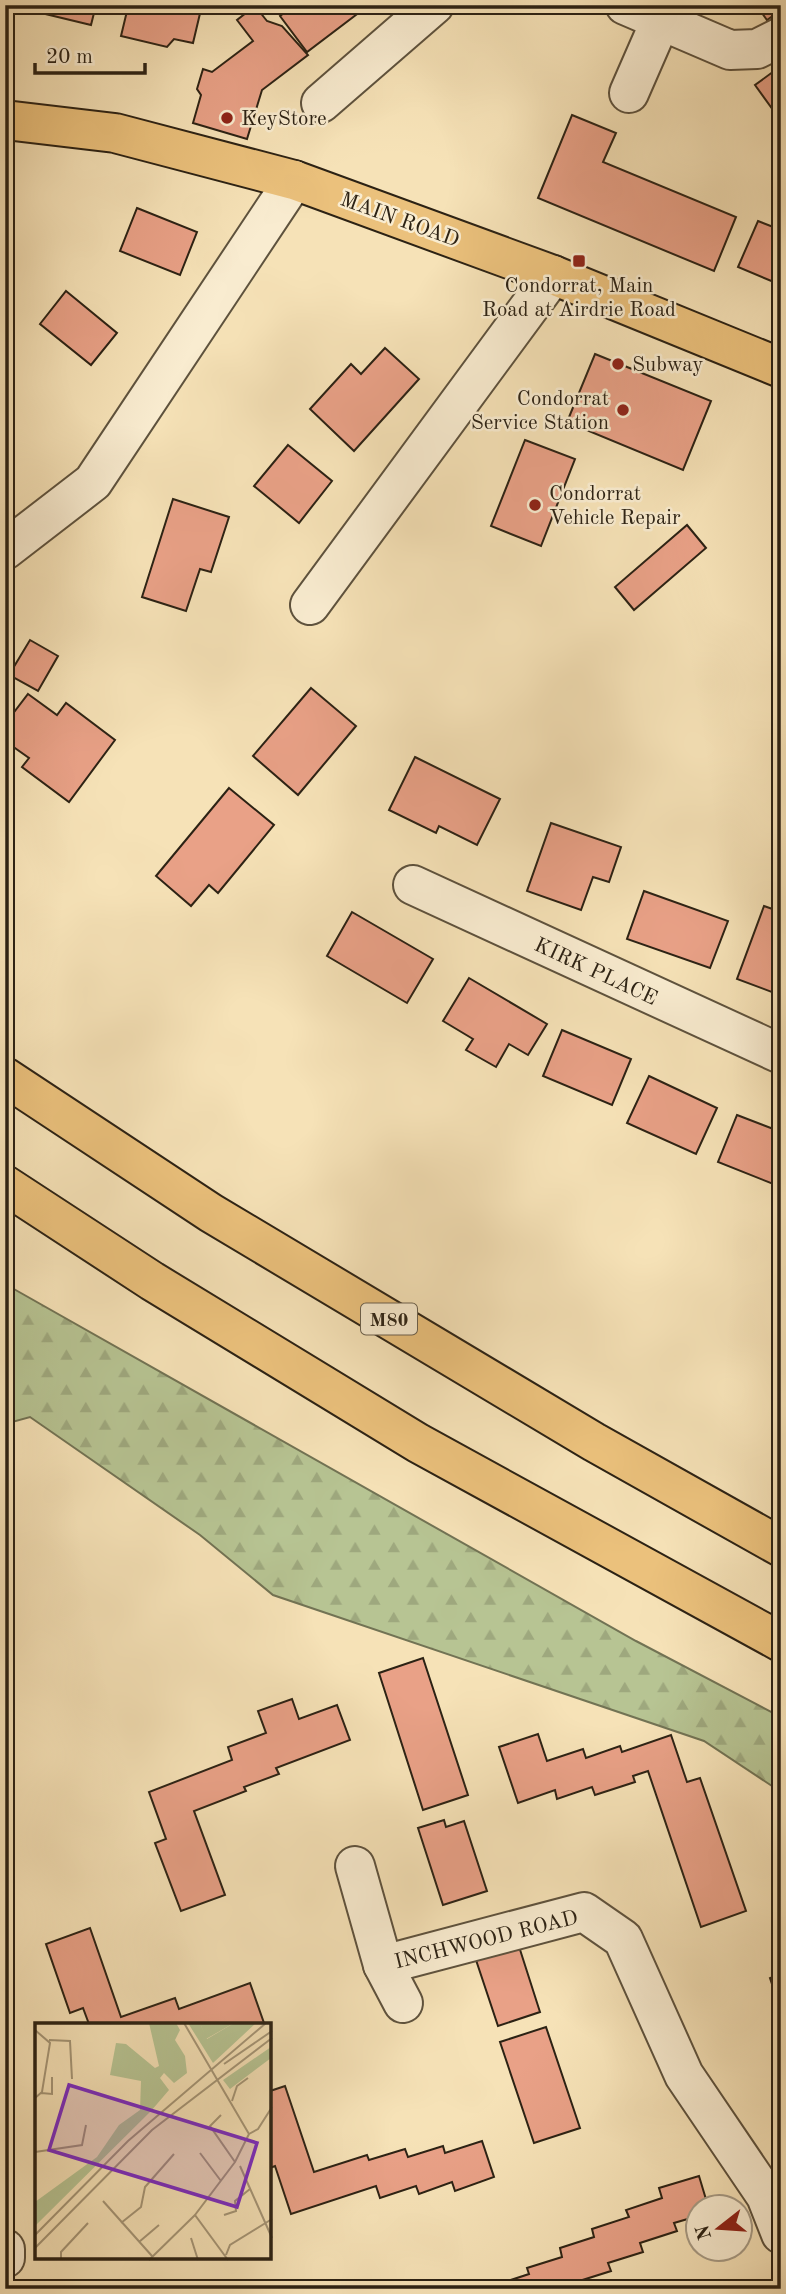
<svg xmlns="http://www.w3.org/2000/svg" width="786" height="2294" font-family="'Old Standard TT',serif">
  <style>
    .forest { fill: url(#forest-firs); stroke: #727354; stroke-width: 2 }
    .building { fill: #e9a187; stroke: #2c2214; stroke-width: 2 }
    .lines { fill: none; stroke-linecap: round; stroke-linejoin: round }
    .minor-casing { stroke: #5e523d; stroke-width: 42 }
    .major-casing { stroke: #2c2214; stroke-width: 42 }
    .highway-casing { stroke: #2c2214; stroke-width: 42 }
    .minor { stroke: #f9ecd0; stroke-width: 38 }
    .major { stroke: #ebc17c; stroke-width: 38 }
    .highway { stroke: #ebc17c; stroke-width: 38 }
    .poi-dot { fill: #8f2418; stroke: #f9ecd0; stroke-width: 2.5 }
    .labels { text-anchor: middle; stroke-width: 5; stroke-linejoin: round; paint-order: stroke }
    .shield { fill: #f9ecd0; stroke: #6a5f4c; stroke-width: 2 }
    .shield-label { font-size: 19px; font-weight: bold; fill: #2c2214 }
    .poi-label { font-size: 21px; fill: #2c2214; stroke: #f9ecd0; text-anchor: start }
    .street-label { font-size: 21px; fill: #2c2214; stroke: #f9ecd0 }
    .inset-road { fill: none; stroke: #a59576; stroke-width: 2 }
    .view { fill: #7b2cbf; fill-opacity: 0.15; stroke: #7b2cbf; stroke-width: 3.5 }
    .inset-edge { fill: none; stroke: #2c2214; stroke-width: 3.5 }
  </style>
  <defs>
    <pattern id="forest-firs" width="22" height="20" patternUnits="userSpaceOnUse" patternTransform="scale(1.75)"><rect width="22" height="20" fill="#b7c493"/><path d="M5 1l3.5 6h-7zM16 11l3.5 6h-7z" fill="#9ea87e"/></pattern>
  </defs>
  <rect width="100%" height="100%" fill="#f6e2b7"/>
  <filter id="stains"><feTurbulence type="fractalNoise" baseFrequency=".00286" numOctaves="4"/><feColorMatrix values="0 0 0 0 .2 0 0 0 0 .09 0 0 0 0 .02 0 0 0 .5 -.17"/></filter>
  <radialGradient id="worn" r=".72"><stop offset=".6" stop-color="#630" stop-opacity="0"/><stop offset="1" stop-color="#630" stop-opacity=".3"/></radialGradient>
  <path class="forest" d="M5,1284L636,1641L781,1717V1792L704,1741L273,1595L200,1535L30,1417L5,1424Z"/>
  <g class="building">
    <path d="M8,5H96L91,25Z"/>
    <path d="M102,5H202L193,43L174,39L167,47L121,36L127,11Z"/>
    <path d="M284,5H369L307,52L280,16L288,10Z"/>
    <path d="M756,5H781V10L767,20Z"/>
    <path d="M255,6L267,21L282,26L308,55L262,90L247,139L193,123L201,95L197,89L203,69L212,72L253,41L237,20Z"/>
    <path d="M781,66V121L755,85Z"/>
    <path d="M572,115L616,133L603,162L736,217L714,271L538,198Z"/>
    <path d="M137,208L197,232L180,275L120,251Z"/>
    <path d="M758,221L781,230V285L738,267Z"/>
    <path d="M66,291L117,333L91,365L40,324Z"/>
    <path d="M385,348L419,379L354,451L310,409L351,364L361,374Z"/>
    <path d="M595,354L711,401L683,470L567,422Z"/>
    <path d="M525,440L575,459L541,546L491,526Z"/>
    <path d="M288,445L332,481L299,523L254,486Z"/>
    <path d="M173,499L229,517L211,572L200,569L186,611L142,597Z"/>
    <path d="M687,525L706,548L634,610L615,587Z"/>
    <path d="M30,640L58,656L38,691L9,675Z"/>
    <path d="M311,688L356,726L298,795L253,756Z"/>
    <path d="M28,694L57,715L66,703L115,740L69,802L22,767L29,758L5,741V724Z"/>
    <path d="M415,757L500,799L477,845L439,826L436,833L389,810Z"/>
    <path d="M229,788L274,825L218,893L209,885L191,906L156,876Z"/>
    <path d="M551,823L621,847L609,882L593,877L581,910L527,891Z"/>
    <path d="M644,891L728,921L710,968L627,939Z"/>
    <path d="M764,906L781,912V1011L775,1009L780,995L737,979Z"/>
    <path d="M352,912L433,959L407,1003L327,956Z"/>
    <path d="M469,978L547,1024L528,1055L509,1044L496,1067L466,1050L473,1039L443,1021Z"/>
    <path d="M562,1030L631,1059L612,1105L543,1076Z"/>
    <path d="M649,1076L717,1108L696,1154L627,1123Z"/>
    <path d="M737,1115L776,1130L781,1123V1187L718,1162Z"/>
    <path d="M423,1658L468,1795L423,1810L379,1673Z"/>
    <path d="M292,1699L299,1719L337,1705L350,1740L276,1768L279,1774L244,1787L246,1791L194,1811L225,1895L181,1911L155,1843L166,1839L149,1792L232,1760L228,1747L266,1733L258,1711Z"/>
    <path d="M538,1734L547,1761L583,1749L586,1758L620,1746L622,1752L671,1735L687,1782L700,1778L746,1911L701,1927L648,1771L633,1776L635,1782L595,1795L592,1787L557,1799L555,1790L518,1803L499,1747Z"/>
    <path d="M444,1820L446,1827L464,1821L487,1891L443,1905L418,1828Z"/>
    <path d="M90,1928L121,2017L175,1998L179,2009L250,1983L264,2023L89,2024L83,2008L70,2013L46,1944Z"/>
    <path d="M515,1934L540,2012L498,2026L472,1948Z"/>
    <path d="M781,1974V2011L770,1978Z"/>
    <path d="M546,2027L580,2128L534,2143L500,2042Z"/>
    <path d="M285,2086L314,2172L367,2155L369,2160L405,2149L408,2157L443,2146L445,2153L482,2141L494,2177L455,2191L452,2182L419,2194L416,2186L380,2198L376,2186L291,2214L275,2166L270,2168V2089V2091Z"/>
    <path d="M699,2176L708,2206H698V2216L674,2223L677,2231L640,2243L643,2252L608,2263L611,2271L573,2283L575,2289H483L529,2274L527,2268L562,2257L560,2248L594,2237L592,2229L629,2217L626,2210L662,2198L659,2188Z"/>
  </g>
  <g class="lines">
    <g class="minor-casing">
      <g id="minor">
        <path d="M625,5L730,50L757,49L781,37"/>
        <path d="M629,93L660,22"/>
        <path d="M321,103L434,5"/>
        <path d="M5,550L93,482L294,180"/>
        <path d="M310,605L553,275"/>
        <path d="M413,885L781,1054"/>
        <path d="M355,1866L383,1965L403,2003"/>
        <path d="M383,1965L584,1912L623,1939L684,2075L766,2196L781,2234"/>
        <path d="M5,2249V2258"/>
      </g>
    </g>
    <g class="major-casing">
      <path id="major" d="M5,120L115,133L294,180L553,275L781,368"/>
    </g>
    <g class="highway-casing">
      <g id="highway">
        <path d="M5,1077L211,1213L594,1442L781,1547"/>
        <path d="M5,1185L152,1281L418,1443L781,1642"/>
      </g>
    </g>
    <use href="#minor" class="minor"/>
    <use href="#major" class="major"/>
    <use href="#highway" class="highway"/>
  </g>
  <g class="poi-dot">
    <circle cx="227" cy="118" r="7"/>
    <rect x="572" y="254" width="14" height="14" rx="3.5"/>
    <circle cx="618" cy="364" r="7"/>
    <circle cx="623" cy="410" r="7"/>
    <circle cx="535" cy="505" r="7"/>
  </g>
  <g class="labels">
    <rect class="shield" x="361" y="1303.5" width="56" height="31" rx="5"/>
    <g class="shield-label">
      <text x="389" y="1326">M80</text>
    </g>
    <g class="poi-label">
      <text x="241" y="125">KeyStore</text>
      <text x="579" y="292" text-anchor="middle">Condorrat, Main<tspan x="579" dy="24">Road at Airdrie Road</tspan></text>
      <text x="632" y="371">Subway</text>
      <text x="609" y="405" text-anchor="end">Condorrat<tspan x="609" dy="24">Service Station</tspan></text>
      <text x="549" y="500">Condorrat<tspan x="549" dy="24">Vehicle Repair</tspan></text>
    </g>
    <g class="street-label">
      <text transform="translate(400 219) rotate(20)" y="7">MAIN ROAD</text>
      <text transform="translate(596 971) rotate(25)" y="7">KIRK PLACE</text>
      <text transform="translate(486 1939) rotate(-14)" y="7">INCHWOOD ROAD</text>
    </g>
  </g>
  <g transform="translate(35 2023)">
    <rect width="236" height="236" fill="#f6e2b7"/>
    <path d="M165,0H199L171,16Z" fill="#b7c493"/>
    <path d="M114,0H141L145,7L140,17L150,33L152,50L139,60L129,50L125,55L134,67L116,88L0,203V179L62,134L84,102L105,87L106,58L75,52L81,20L91,21L120,45L124,43ZM153,0H165L172,16L199,0H221L178,40ZM236,24V35L195,66L188,57Z" fill="#b7c493"/>
    <path class="inset-road" d="M149,0L214,111L200,139L160,192L193,237M0,7L15,20L7,69L0,75M14,17L35,18L37,56M189,41L237,8M6,70L17,71V54M197,78L202,63L213,55M186,92L175,103L200,139M214,111L223,106L237,84M0,129L47,122L51,102M165,130L186,158M205,143L237,215M68,178L117,233M189,192L201,188L200,178L215,166M86,200L106,184L110,164L139,131M0,212L93,118L231,0M156,215L163,237M104,219L124,202M0,225L117,107L237,15M191,232L195,222L237,196M26,237V229L53,200M114,237L160,192"/>
    <path class="view" d="M34,62L222,120L202,184L14,127Z"/>
    <rect width="236" height="236" class="inset-edge"/>
  </g>
  <rect width="786" height="2294" fill="none" stroke="#f6e2b7" stroke-width="28"/>
  <rect x="7" y="7" width="772" height="2280" fill="none" stroke="#2c2214" stroke-width="3.5"/>
  <rect x="14" y="14" width="758" height="2266" fill="none" stroke="#2c2214" stroke-width="2"/>
  <g transform="translate(719 2228) rotate(253)"><circle r="33" fill="#f9ecd0" stroke="#a79b85" stroke-width="2"/>
  <path d="M0-5L12 26L0 18L-12 26Z" fill="#8f2418"/>
  <text y="-10" font-size="19" font-weight="bold" text-anchor="middle" fill="#2c2214">N</text>
  </g>
  <path d="M35 63v10h110v-10" fill="none" stroke="#2c2214" stroke-width="3.5"/>
  <text x="46" y="63" font-size="21" fill="#2c2214" stroke="#f9ecd0" stroke-width="5" paint-order="stroke">20 m</text>
  <rect width="100%" height="100%" filter="url(#stains)"/>
  <rect width="100%" height="100%" fill="url(#worn)"/>
</svg>
